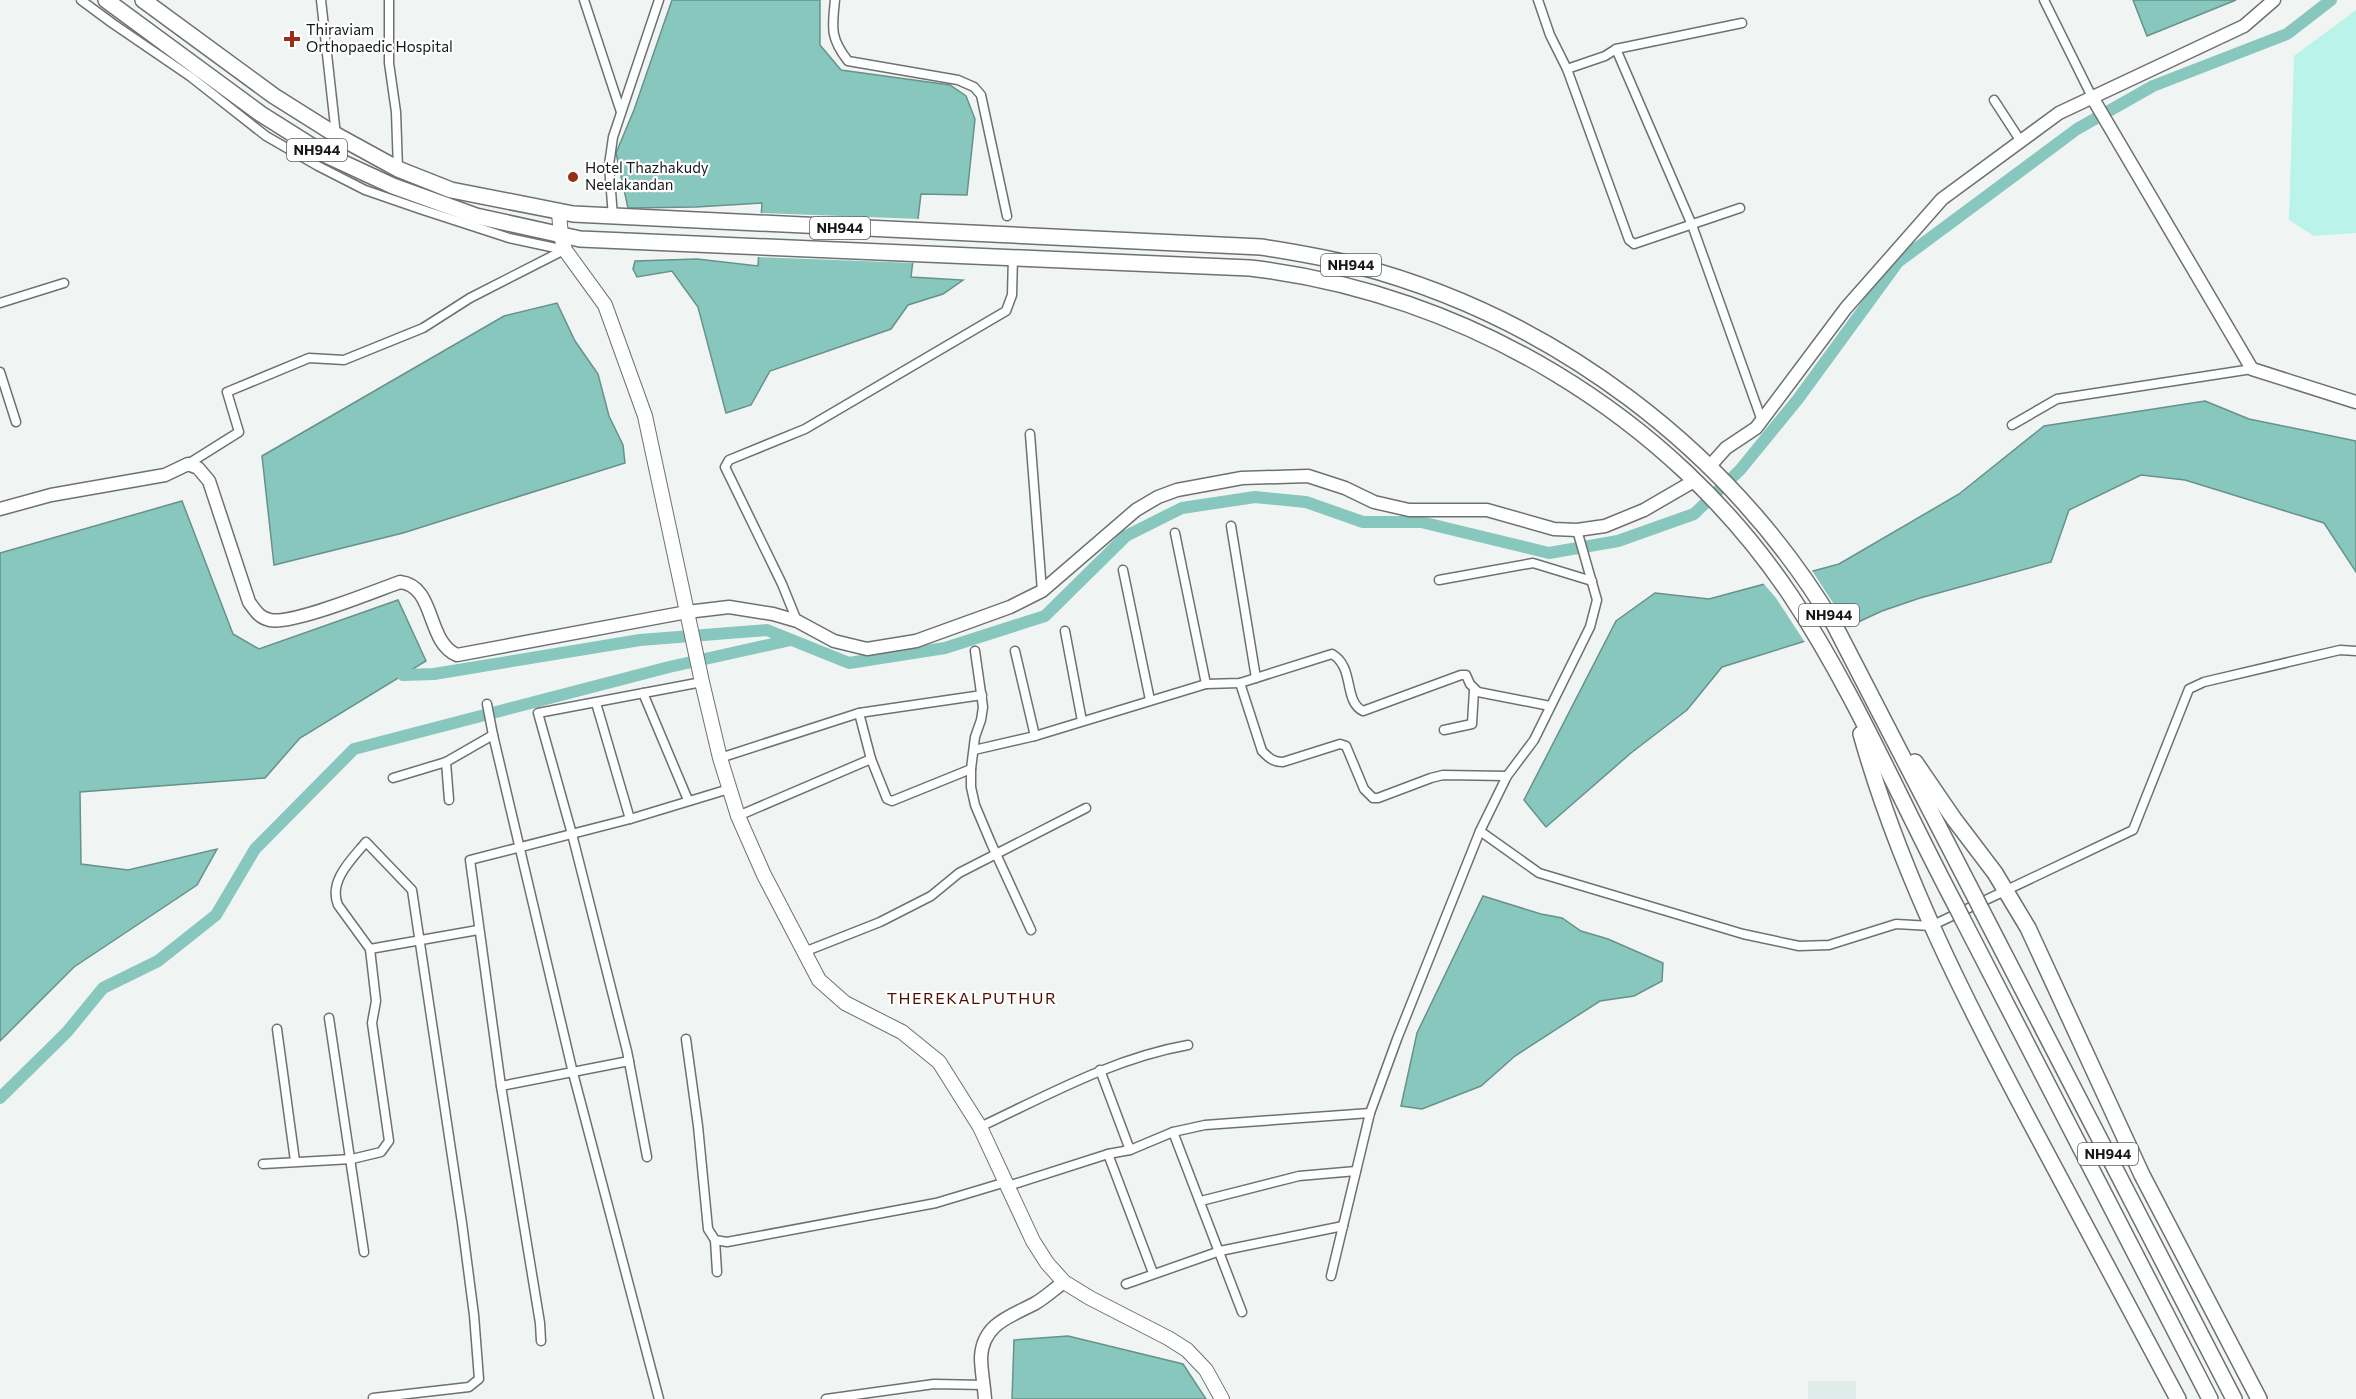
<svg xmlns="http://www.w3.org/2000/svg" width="2356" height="1399" font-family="Commissioner,sans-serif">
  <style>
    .built { fill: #deedea }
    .green { fill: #baf3e9 }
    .water { fill: #88c7bd; stroke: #66928b; stroke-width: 1.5 }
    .pier { fill: #f0f5f4 }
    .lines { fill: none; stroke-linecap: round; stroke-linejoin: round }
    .canal { stroke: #88c7bd; stroke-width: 12 }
    .street-casing { stroke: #6d7271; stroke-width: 11 }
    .secondary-casing { stroke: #6d7271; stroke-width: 15 }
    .primary-casing { stroke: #6d7271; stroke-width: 16 }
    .highway-casing { stroke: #6d7271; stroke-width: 18 }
    .street { stroke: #fff; stroke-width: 8 }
    .secondary { stroke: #fff; stroke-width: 12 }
    .primary { stroke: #fff; stroke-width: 14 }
    .highway { stroke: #fff; stroke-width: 15 }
    .highway-bridge-casing { stroke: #6d7271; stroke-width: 18; stroke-linecap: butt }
    .highway-bridge { stroke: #fff; stroke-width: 15 }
    .poi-dot { fill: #972e18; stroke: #fff; stroke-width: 2 }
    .labels { text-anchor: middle; stroke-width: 4.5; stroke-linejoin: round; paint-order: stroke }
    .shield { fill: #fff; stroke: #5c5d5d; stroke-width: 1.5 }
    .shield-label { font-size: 14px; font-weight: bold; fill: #161817 }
    .poi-label { font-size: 15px; fill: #161817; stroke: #fff; text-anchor: start }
    .neighbourhood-label { font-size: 16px; letter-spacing: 1.5px; fill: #500d01; stroke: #fff }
  </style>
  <rect width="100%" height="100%" fill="#f0f5f4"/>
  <rect class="built" x="1808" y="1381" width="48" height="18"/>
  <path class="green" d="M2356,10V233L2314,236L2289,220L2294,56Z"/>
  <g class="water">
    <path d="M672,0H820V45L841,70L950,85L966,96L975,119L967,195L921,194L911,277L963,280L943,294L908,305L891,329L770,371L751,405L726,413L698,307L672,271L637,277L633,269L635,261L697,259L758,266L762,203L696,207L628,208L616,153L634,110Z"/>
    <path d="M2133,0H2236L2147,36Z"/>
    <path d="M557,303L575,341L598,374L609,416L623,445L625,463L403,533L274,565L262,456L504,316Z"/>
    <path d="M2205,401L2249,419L2356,441V572L2324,523L2185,480L2141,475L2069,510L2051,562L1920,598L1882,611L1841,630L1722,667L1687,710L1631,753L1546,827L1524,800L1616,621L1655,593L1709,599L1839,564L1959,494L2044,426Z"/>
    <path d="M182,501L233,634L259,649L398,600L426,661L300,738L265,778L80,792L81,864L128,870L217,849L197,885L74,967L0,1041V553Z"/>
    <path d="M1483,896L1541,914L1562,918L1581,931L1608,939L1663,963L1662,981L1634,996L1600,1001L1515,1056L1481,1086L1422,1109L1401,1106L1417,1033Z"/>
    <path d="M1068,1336L1183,1364L1206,1399H1012L1014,1340Z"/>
  </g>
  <g class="pier">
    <path d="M759,213L920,219L915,263L756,257Z"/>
    <path d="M1811,569L1850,629L1806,644L1776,598L1763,583Z"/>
  </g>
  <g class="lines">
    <g class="canal">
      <path d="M403,675L434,674L640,640L767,630L849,663L945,648L1045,616L1126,536L1182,508L1255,497L1306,502L1363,522H1421L1549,553L1618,541L1694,514L1740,470L1798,399L1898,262L2077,129L2153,86L2287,34L2331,0"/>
      <path d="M0,1098L67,1032L103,988L158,961L216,915L255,849L354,749L669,667L791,640"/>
    </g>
    <g class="street-casing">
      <g id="street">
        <path d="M81,0L112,23L191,77L266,136L318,166L365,190L420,209L509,238L565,250"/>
        <path d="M321,0L336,135"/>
        <path d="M389,0V63L396,112L398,169"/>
        <path d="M584,0L621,112"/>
        <path d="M835,0C832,28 830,38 848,61L958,80L974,87L981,95L1007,216"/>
        <path d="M1538,0L1550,35L1567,69L1629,240L1634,244L1740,208"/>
        <path d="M2044,0L2092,97"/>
        <path d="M1616,49L1692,225L1762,421"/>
        <path d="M1567,69L1605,56L1616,49L1742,23"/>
        <path d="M1994,100L2020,140"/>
        <path d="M613,217L609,165L613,137L659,0"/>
        <path d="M0,303L64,283"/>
        <path d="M0,372L16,422"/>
        <path d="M2012,425L2057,399L2252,369"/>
        <path d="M1030,434L1042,591"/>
        <path d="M188,464L239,432L227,392L309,358L344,360L423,328L470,298L564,250"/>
        <path d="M1231,526L1256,678"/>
        <path d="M1175,533L1206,684"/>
        <path d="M1123,570L1150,700"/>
        <path d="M1439,580L1533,563L1592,581"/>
        <path d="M797,621L782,584L725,467L729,460L805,429L1006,311L1012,295L1013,256"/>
        <path d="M1065,631L1082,721"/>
        <path d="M1015,651L1035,736"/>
        <path d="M1240,683L1262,751C1269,758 1273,762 1283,762L1340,744L1346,746L1364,789L1373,798H1378L1431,778L1443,775L1507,776"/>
        <path d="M643,693L688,800"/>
        <path d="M596,703L630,819"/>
        <path d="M487,704L493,735"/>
        <path d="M1444,730L1472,724L1474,690"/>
        <path d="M974,750L1035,736L1206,684L1240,683L1332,654C1355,667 1343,701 1363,711L1461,675H1466L1470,684L1478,692L1550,706"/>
        <path d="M720,758L859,713L982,695"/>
        <path d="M871,759L887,799L892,801L971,769L975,737L981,720L983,707L975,651"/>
        <path d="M446,762L449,800"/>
        <path d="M971,769V787L975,805L991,843L1031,930"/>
        <path d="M393,778L446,762L493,735L573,1073L659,1399"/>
        <path d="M738,816L871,759L859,713"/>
        <path d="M1480,831L1539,873L1743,934L1799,946L1829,945L1896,924L1931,926L2133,830L2189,689L2204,682L2340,650L2356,651"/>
        <path d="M370,949L478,930"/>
        <path d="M804,952L880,922L931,896L959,873L1086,808"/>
        <path d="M329,1018L364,1252"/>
        <path d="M277,1029L295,1161"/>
        <path d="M686,1039L698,1126L708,1229L715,1240L727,1242L936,1203L1006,1182"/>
        <path d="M1100,1070L1130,1150"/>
        <path d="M501,1086L629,1061"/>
        <path d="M980,1127C1048,1095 1114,1058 1188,1045"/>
        <path d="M1173,1132L1242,1312"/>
        <path d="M1108,1154L1153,1273"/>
        <path d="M647,1157L627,1051L572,834L538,713L702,682"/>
        <path d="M263,1164L352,1159L381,1152L389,1141L372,1023L376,1001L370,949L338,905C328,881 352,859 366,842L412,890L462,1223L474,1315L479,1379L469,1387L373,1398"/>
        <path d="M1008,1186L1108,1154L1130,1150L1173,1132L1205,1125L1370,1113"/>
        <path d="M1201,1201L1299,1176L1356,1171"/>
        <path d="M715,1240L717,1272"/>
        <path d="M1331,1276L1370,1113L1397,1039L1480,831L1507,776L1534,740L1590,627L1597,600L1577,530"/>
        <path d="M1126,1284L1220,1251L1343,1226"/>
        <path d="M541,1341L540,1323L501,1086L470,860L630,819L729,789"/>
        <path d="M826,1399L934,1384L984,1385"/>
      </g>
    </g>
    <g class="secondary-casing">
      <g id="secondary">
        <path d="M2092,97L2252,369L2356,402"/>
        <path d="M1709,467L1726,448L1756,428L1846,308L1942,199L2059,113L2244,26L2274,0"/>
        <path d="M0,509L51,495L165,475L188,464L198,468L209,481L249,602C255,610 259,618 270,620C292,625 375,591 400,582C436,586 426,642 457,655L687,612L729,607L773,614L797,621L834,641L867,649L916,641L1010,607L1042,591L1136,510L1158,497L1177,490L1242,478L1308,476L1345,488L1374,502L1409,510H1487L1554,529L1577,530L1605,526L1644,510L1694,481"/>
        <path d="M985,1399C984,1385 981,1370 981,1357C983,1324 1009,1317 1034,1304C1045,1298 1054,1289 1064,1282"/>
      </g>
    </g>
    <g class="primary-casing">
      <path id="primary" d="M559,213L561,236L565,250L605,305L645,416L702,682L720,758L738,816L764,875L819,980L845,1003L902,1032L939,1062L980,1127L1033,1241L1047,1263L1064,1282L1090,1298L1168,1338L1187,1350L1206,1370L1222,1399"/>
    </g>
    <g class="highway-casing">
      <g id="highway">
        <path d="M106,0L261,114L326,155L393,186L476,216L580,239L1250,268C1465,293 1670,415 1791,596C1856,694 1902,805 1957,908"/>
        <path d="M143,0L274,96L336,135L398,169L451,190L573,214L1261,247C1292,252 1324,257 1354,265C1554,317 1729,449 1835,626L1976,899"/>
        <path d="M1861,734C1901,876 1968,1006 2037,1135C2084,1223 2131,1311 2178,1399"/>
        <path d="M1915,762L1954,819L1995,873L2028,928L2142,1175L2259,1399"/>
        <path d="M1981,909L2234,1399"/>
        <path d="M1962,918L2210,1399"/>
      </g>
    </g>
    <use href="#street" class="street"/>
    <use href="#secondary" class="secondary"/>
    <use href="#primary" class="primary"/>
    <use href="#highway" class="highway"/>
    <g class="highway-bridge-casing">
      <g id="highway-bridge">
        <path d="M1976,899L1981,909"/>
        <path d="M1957,908L1962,918"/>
      </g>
    </g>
    <use href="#highway-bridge" class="highway-bridge"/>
  </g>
  <g class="poi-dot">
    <path d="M289 30h6v6h6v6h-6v6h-6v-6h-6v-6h6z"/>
    <circle cx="573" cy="177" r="6"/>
  </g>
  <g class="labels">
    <g class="shield">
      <rect x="287" y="139" width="60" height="22" rx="4.5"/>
      <rect x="810" y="217" width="60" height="22" rx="4.5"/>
      <rect x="1321" y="254" width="60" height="22" rx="4.5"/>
      <rect x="1799" y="604" width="60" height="22" rx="4.5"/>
      <rect x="2078" y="1143" width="60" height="22" rx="4.5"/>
    </g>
    <g class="shield-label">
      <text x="317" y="155">NH944</text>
      <text x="840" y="233">NH944</text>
      <text x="1351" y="270">NH944</text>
      <text x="1829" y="620">NH944</text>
      <text x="2108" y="1159">NH944</text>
    </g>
    <g class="poi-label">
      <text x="306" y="35">Thiraviam<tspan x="306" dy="17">Orthopaedic Hospital</tspan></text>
      <text x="585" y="173">Hotel Thazhakudy<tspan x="585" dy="17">Neelakandan</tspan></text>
    </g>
    <g class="neighbourhood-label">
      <text x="972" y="1004">THEREKALPUTHUR</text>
    </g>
  </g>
</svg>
